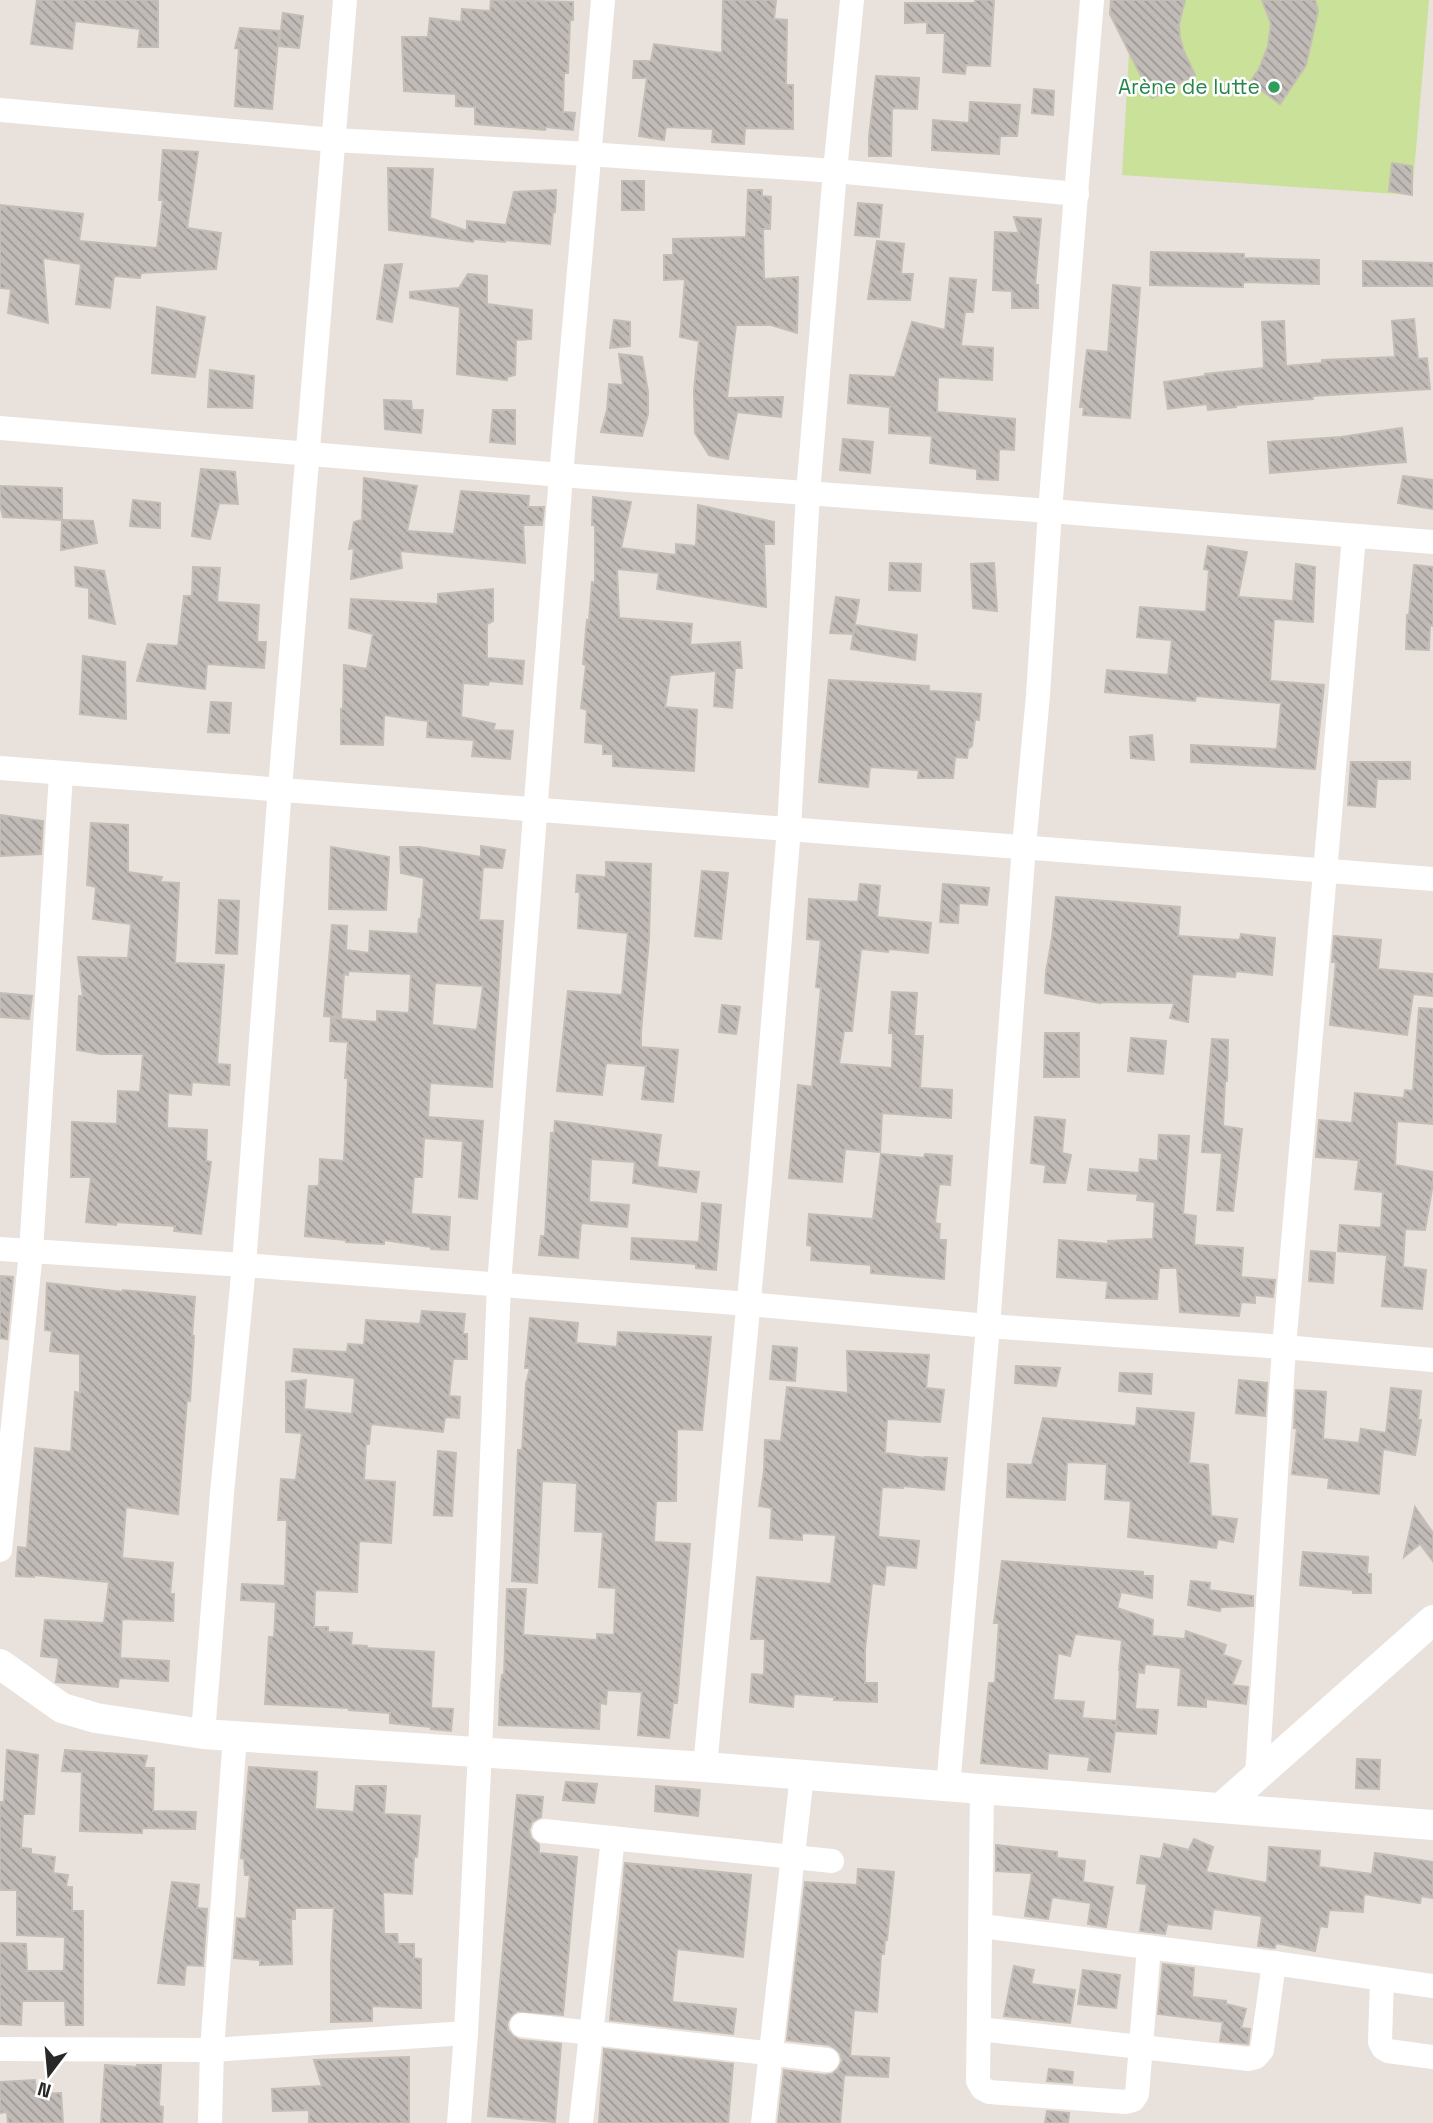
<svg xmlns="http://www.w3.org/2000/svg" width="1433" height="2123" font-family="'Space Grotesk',sans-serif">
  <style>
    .pitch { fill: #cae199 }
    .building { fill: url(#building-back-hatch); stroke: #c4bdb5; stroke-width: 2; fill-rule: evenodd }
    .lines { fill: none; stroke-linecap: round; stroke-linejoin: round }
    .minor { stroke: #fff; stroke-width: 24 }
    .tertiary { stroke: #fff; stroke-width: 30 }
    .leisure-dot { fill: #2e9e5b; stroke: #fff; stroke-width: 2.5 }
    .labels { text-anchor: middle; stroke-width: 5; stroke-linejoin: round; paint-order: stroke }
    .leisure-label { font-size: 21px; fill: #27864d; stroke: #fff; text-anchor: end }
  </style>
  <defs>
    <pattern id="building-back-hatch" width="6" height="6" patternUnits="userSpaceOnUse" patternTransform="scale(1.75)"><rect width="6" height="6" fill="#c1bbb7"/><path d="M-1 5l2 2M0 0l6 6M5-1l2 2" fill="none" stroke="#9d9895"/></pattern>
  </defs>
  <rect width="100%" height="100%" fill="#e9e1db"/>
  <path class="pitch" d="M1132,0H1429L1412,195L1122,175Z"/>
  <g class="building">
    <path d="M37,0H158V47H138L140,29L75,21L72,49L31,44Z"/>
    <path d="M491,0L573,2V20H570L568,73H564L563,112L575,113L573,130L546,127L545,130L475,124V107L456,106V94L404,91L402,37H428L430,18L461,22L462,9L490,11Z"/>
    <path d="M723,0H776L774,19L787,20L786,85H793V129L745,128L744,144L712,142L713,129L666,127L664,140L639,136L647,78H633L634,61H651L654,44L722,53Z"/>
    <path d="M975,0H994L990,66L966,65L965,74L943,72L945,33H927V22L905,23V3H975Z"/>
    <path d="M1111,0H1185L1179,24L1180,38L1184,52L1195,75L1152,98L1110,14Z"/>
    <path d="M1262,0H1315L1318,11L1306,65L1280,104L1250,82L1259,69L1268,46L1271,24Z"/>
    <path d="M283,13L303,16L299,48L279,46Z"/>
    <path d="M240,28L279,31L272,109L235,106L239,49L235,48Z"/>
    <path d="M876,76L919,78L917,109L892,108L891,156H869V137Z"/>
    <path d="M1034,89L1054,91L1053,115L1032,113Z"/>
    <path d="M970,102L1020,105L1017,136H1000L999,154L932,150L933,120L969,123Z"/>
    <path d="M163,150L198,152L187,228L221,233L216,269L141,273L140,278L114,276L110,308L76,304L81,264L43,258L48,323L8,313L11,289L0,288V205L83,214L79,241L157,248L163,200H159Z"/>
    <path d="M1392,163L1412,166V195L1389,191Z"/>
    <path d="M388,168L433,169L430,218L467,231V221L506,225L514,192L556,190L555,212H553L550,244L505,240V242L474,239L473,242L389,230Z"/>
    <rect x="622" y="181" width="22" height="29"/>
    <path d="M748,190H762V196L771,197L770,229H763L764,279L798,277L797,333L771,325H736L727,398L783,397L781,417L737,412L728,459L709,455L695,433L694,391L699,341L680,337L685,279L664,280V255H673V239L746,237Z"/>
    <path d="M858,203L882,205L879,237L855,235Z"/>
    <path d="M1014,217L1041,219L1035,285H1038V308H1012V291L993,290L995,232L1019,233Z"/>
    <path d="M877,241L904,244L901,274H913L910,300L868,299Z"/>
    <path d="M1151,252L1244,254V258L1319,260V284L1243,282V287L1150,285Z"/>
    <path d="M1363,261L1433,263V286H1363Z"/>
    <path d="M402,264L392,322L377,319L385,265Z"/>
    <path d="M468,274L487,276V304L532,310L531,339L516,340L515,375L507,377V380L457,374L460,307L410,298V292L459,288Z"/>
    <path d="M950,278L976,280L973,312H965L961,346L993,348L992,380L938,377L937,412L1015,419L1014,450L999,449L998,480L977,479V469L930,463L932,436L889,433L890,407L848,403L850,375L895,377L912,322L945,330Z"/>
    <path d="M1113,285L1140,288L1130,418L1083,415L1084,407H1080L1087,350L1108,352Z"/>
    <path d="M157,307L205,317L195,377L152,373Z"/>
    <path d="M1414,319L1418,359L1427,358L1430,389L1312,396L1313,399L1236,405V407L1208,410L1207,404L1168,409L1164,382L1205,376V374L1264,368L1262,322L1284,321L1286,366L1322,363V360L1395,357L1392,321Z"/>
    <path d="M614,320L630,322V346L610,348Z"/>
    <path d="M619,354L642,357L648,392V414L642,436L601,432L607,410L609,384L623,385Z"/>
    <path d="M210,370L254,376L252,408L208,407Z"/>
    <path d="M384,400L411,401L412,410H423L421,433L385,429Z"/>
    <path d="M493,410H515V444L490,442Z"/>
    <path d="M1402,428L1406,462L1270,473L1268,442L1341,437Z"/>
    <path d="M843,439L873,442L870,473L840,470Z"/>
    <path d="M201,469L235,472L238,504L219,503L210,539L192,536Z"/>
    <path d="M1403,476L1433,480V509L1398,503Z"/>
    <path d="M364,478L417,486L407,531L454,534L461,491L529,496L528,507H544L542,525H523L525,563L400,551L402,568L351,579L354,548L349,549L354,522L362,520Z"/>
    <path d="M0,486L62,488V520L3,517L0,504Z"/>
    <path d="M593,497L631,502L621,548L676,555V544L696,546L698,505L774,522V544H764L766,607L657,589L659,573L617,569L619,618L692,624L690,645L740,642L742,668H735L732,708L714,706L716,671L670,675L665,707L697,710L694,771L613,766V754H603V744L585,742L587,710L581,708L586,665L583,664L587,620L589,621L592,582L595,583V525H592Z"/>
    <path d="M133,500L160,503V528L130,526Z"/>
    <path d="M62,520L93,521L97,543L61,550Z"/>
    <path d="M1208,546L1247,552L1238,597L1293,601L1296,564L1315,567L1313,622L1274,619L1270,681L1324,685L1315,769L1191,762V745L1277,749L1281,703L1196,696L1195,701L1105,692L1107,670L1168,675L1172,640L1137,637L1140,607L1206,612L1209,570L1204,569Z"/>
    <path d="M890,563L921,564L920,591L889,590Z"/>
    <path d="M994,563L997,611L973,608L971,564Z"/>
    <path d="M1414,565L1433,567V626L1430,625L1429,650L1406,649L1407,615H1409Z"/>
    <path d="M75,567L104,571L115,624L89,618V588L76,586Z"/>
    <path d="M193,567L220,568L217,602L259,605L257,642H266L264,668L207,664L205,689L137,681L148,644L178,646L184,596H192Z"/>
    <path d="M493,589V621L487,624V658L524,661L522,684L489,681L488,685L463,683L461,717L495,724L493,730L513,731L510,759L472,756L474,740L427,737L428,721L384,715L383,745L341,744V709H343L344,665L367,669L373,634L349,628L351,599L438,604V594Z"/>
    <path d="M836,597L859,600L853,634L830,633Z"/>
    <path d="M855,625L917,635L915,660L851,649Z"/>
    <path d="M83,656L125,662L126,719L80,714Z"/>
    <path d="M829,680L929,686V691L981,694L979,720L975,719L972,746L968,749L967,758L955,757L953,778H918L919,770L870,767L868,787L819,782Z"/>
    <path d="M211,702L231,703L229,733L208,732Z"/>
    <path d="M1152,735L1154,760L1131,758L1130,737Z"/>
    <path d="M1351,762H1410V779H1377L1375,807L1348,805Z"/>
    <path d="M0,815L43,821L41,854L0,856Z"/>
    <path d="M91,823L128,825V872L162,877L160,882L179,883L175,963L224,965L217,1064L230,1065L229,1085L192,1082L191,1095L168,1093L167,1128L207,1130L206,1161L211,1162L201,1234L174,1231L175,1226L116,1222V1225L86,1222L91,1177H71L72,1122L117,1124L118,1091L140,1092L143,1054H101L77,1050L79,996H83L78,957L128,958L131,924L93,919L96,887L87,885Z"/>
    <path d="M481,846L505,850L502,868L483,867L479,920L503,921L492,1087L430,1083L428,1117L483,1121L477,1199L459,1197L463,1141L424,1138L422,1177H414L411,1214L450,1217L448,1250L431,1249V1247L384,1240V1244L346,1242V1240L305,1236L309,1186H319L320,1159L344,1161L348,1078H345L348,1042L330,1041L331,1018L377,1022V1011L409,1013L411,974L348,971V975L344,974L341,1017L324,1016L332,925L347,926L346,950L369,953L370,931L418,934L419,919H421L424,878L401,873L400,847H419L481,857ZM435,983L483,986L477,1030L432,1025Z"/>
    <path d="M331,847L389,857L386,910L329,909Z"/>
    <path d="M606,862L651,864L649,939L641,1032V1047L678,1050L673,1102L642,1099L646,1066L606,1063L602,1095L557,1091L568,991L622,995L628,933L578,928L580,892H576L577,875L606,877Z"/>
    <path d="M702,871L728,873L721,939L695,936Z"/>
    <path d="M860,884L880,886L877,917L931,923L928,953L889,949L888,952L861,949L852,1031H844L839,1064L892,1068L893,1033H889L892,992L917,993L914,1036H923L920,1088L952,1090L951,1118L882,1113L880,1152L845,1149L842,1182L789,1178L798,1085L812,1087L821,988L816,987L821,940L807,939L809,899L858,902Z"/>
    <path d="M943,884L989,888L987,905L959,903L958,923L940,922Z"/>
    <path d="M1056,897L1180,907L1178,936L1240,940L1241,934L1275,938L1272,975L1236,971L1235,977L1192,974L1188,1022L1170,1018L1174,1003L1100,1002V1003L1045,993L1046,972L1052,938Z"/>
    <path d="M219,900L239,901L237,954L216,953Z"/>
    <path d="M1334,936L1381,940L1378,969L1433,974V996L1413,994L1407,1035L1330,1025L1336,962H1332Z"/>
    <path d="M0,993L32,996L29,1019L0,1017Z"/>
    <path d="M722,1005L740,1007L736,1034L719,1032Z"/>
    <path d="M1419,1008L1433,1009V1124L1397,1121L1395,1165L1433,1172V1183L1425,1230L1405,1229L1403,1267L1426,1270L1422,1309L1382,1306L1387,1255L1338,1251L1340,1225L1381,1228L1383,1192L1355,1189L1359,1160L1316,1157L1319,1120L1352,1123L1355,1093L1404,1098L1405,1090L1413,1091Z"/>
    <path d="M1045,1033H1079V1077H1044Z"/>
    <path d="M1131,1038L1166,1041L1163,1074L1128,1071Z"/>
    <path d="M1212,1039L1228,1040L1227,1081H1225L1223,1126L1242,1129L1233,1211L1217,1210L1222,1153L1202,1152Z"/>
    <path d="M1035,1117L1065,1120L1062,1153L1071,1155L1065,1183L1044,1182L1046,1165L1031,1163Z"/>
    <path d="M555,1121L661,1135L657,1167L699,1172L696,1192L633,1183L635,1162L591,1159L589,1202L629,1205L627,1227L581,1223L578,1258L539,1255L541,1236H545L551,1133H554Z"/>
    <path d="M1159,1135L1189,1136L1183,1214L1196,1216L1194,1245L1243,1248L1241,1277L1275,1280L1273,1297L1255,1295V1303L1241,1302L1239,1316L1180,1312L1177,1268H1159L1157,1299L1106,1298L1108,1281L1057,1277L1059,1240L1109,1244L1108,1241L1153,1239L1155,1202L1137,1200L1138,1194L1088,1190L1090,1169L1139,1173L1140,1159L1158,1161Z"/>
    <path d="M881,1154L924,1158L925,1154L952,1156L950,1185L939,1184L935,1223L940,1224L939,1240H946L944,1279L871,1273V1265L811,1260L812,1246L807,1245L809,1214L873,1219Z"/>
    <path d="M702,1203L721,1205L716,1270L696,1268V1264L631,1259L632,1238L699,1242Z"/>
    <path d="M1311,1251L1335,1253L1333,1283L1309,1281Z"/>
    <path d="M0,1276L13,1277L7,1339L0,1338Z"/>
    <path d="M47,1283L123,1292V1290L195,1297L192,1336H194L190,1401L187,1400L178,1514L126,1507L122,1558L173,1563L170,1594H174L173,1621L122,1619L120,1658L169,1661L168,1681L119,1678L118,1687L56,1682L59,1658L41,1656L45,1620L104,1623L109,1582L34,1575V1577L16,1576L18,1547L27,1548L35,1448L71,1452L75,1392L80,1393V1354L50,1351L52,1331L45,1330Z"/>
    <path d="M422,1311L465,1314L463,1334H467V1359H453L449,1396L460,1397L459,1418L445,1417L443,1432L371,1424L369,1444H366L364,1480L395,1482L391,1543L359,1541L357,1592L315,1590L314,1627H328V1632L352,1633L351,1645L367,1646V1648L434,1652L431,1708L453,1709L451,1731L431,1729V1727L390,1723V1713L349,1710V1708L265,1704L269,1637H274L276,1602L241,1600L242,1584L285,1586L287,1520H278L281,1479L296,1480L302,1433L286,1432V1382L306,1380L304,1409L352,1414L355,1378L292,1371L294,1349L347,1352L348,1344L364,1345L366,1320L420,1324Z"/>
    <path d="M530,1318L578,1323L576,1343L617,1347L618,1332L711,1337L702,1430L677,1429L676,1501H656L654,1542L690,1544L677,1703H673L669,1738L638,1735L642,1692L607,1690L606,1704L600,1703L599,1729L499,1725L500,1693L502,1675L504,1676L507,1589H526L523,1635L597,1640V1634L614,1635L616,1588L599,1587L603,1532L575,1531L577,1483L542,1481L537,1583L512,1581L518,1450H522L526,1384L530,1368H525Z"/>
    <path d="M773,1346L797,1348L795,1381L770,1379Z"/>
    <path d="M847,1351L929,1355L926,1388L944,1390L940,1422L887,1419L885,1453L925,1458V1457L947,1458L944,1490L903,1486V1488L882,1487L878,1537L919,1541L916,1568L886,1565L884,1585L872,1583L865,1649V1683H877V1702L834,1700L835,1697L794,1694L793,1707L750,1702L752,1674L764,1675L765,1639H751L757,1577L831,1584L836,1535L802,1533V1540L770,1538L772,1508L759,1506L764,1471L765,1440L781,1441L787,1387L848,1393Z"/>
    <path d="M1016,1366L1060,1368L1056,1386L1015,1383Z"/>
    <path d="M1120,1373L1152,1374L1151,1394L1119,1391Z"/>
    <path d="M1239,1380L1267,1383L1265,1416L1236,1413Z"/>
    <path d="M1391,1388L1421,1391L1418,1420H1421L1415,1455L1383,1449L1379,1494L1328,1488L1329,1478L1292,1474L1297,1428H1294L1296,1390L1326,1392L1323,1439L1359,1443L1361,1429L1386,1433Z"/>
    <path d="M1137,1408L1194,1413L1189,1463L1208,1465L1211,1516L1237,1519L1233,1542L1218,1539L1216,1548L1128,1537L1131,1501L1105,1499L1107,1464L1067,1462L1065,1500L1007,1497L1008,1464L1032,1465L1043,1418L1136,1426Z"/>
    <path d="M438,1451L456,1453L452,1516L434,1515Z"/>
    <path d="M1415,1507L1433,1533V1561L1420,1544L1404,1557Z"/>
    <path d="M1303,1552L1368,1557L1367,1574H1371V1593H1353V1590L1300,1585Z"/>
    <path d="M1002,1561L1143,1572V1576H1153L1152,1598L1121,1592L1117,1608L1153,1620L1152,1636L1185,1639L1186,1631L1226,1645L1223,1655L1241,1661L1232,1685L1248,1687L1246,1704L1206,1699V1707L1178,1705L1181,1668L1145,1664L1144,1673L1138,1672L1135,1709L1158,1710L1156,1734L1116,1731L1120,1670H1119L1122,1640L1075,1634L1070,1656L1058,1653L1053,1700L1084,1702L1082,1718L1116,1721L1110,1772L1088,1770L1090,1757L1048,1753L1047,1769L981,1763L989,1683H995L999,1623H994Z"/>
    <path d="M1191,1581L1210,1583L1209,1590L1253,1596V1606L1221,1607L1220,1611L1188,1605Z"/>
    <path d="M7,1750L38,1755L34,1814H23L21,1848L31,1849V1854L55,1857L53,1873L68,1875L66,1887H72V1911H83V2025H66L65,2001H22L21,2025L0,2024V1943L26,1944L27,1971H64L65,1937L17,1935V1890H0V1802H4Z"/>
    <path d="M65,1750L147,1756L144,1768H154L153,1811L196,1812L195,1829L142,1828V1833L80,1831L82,1772L62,1771Z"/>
    <path d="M1357,1759L1380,1760L1379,1789L1356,1788Z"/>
    <path d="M249,1767L317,1772L315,1809L354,1812L356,1786H386L384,1814L420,1816L417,1857L414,1856L412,1894L383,1892L384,1934H397L398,1944H414V1958L421,1959V2008L372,2006V2021L331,2022V1963L334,1908H295V1919H291L292,1964L260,1965V1960L234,1958L237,1918L246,1919L250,1875H245L244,1859L241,1858Z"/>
    <path d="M566,1782L597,1784L594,1803L563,1800Z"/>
    <path d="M656,1786L700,1790L698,1816L655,1811Z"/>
    <path d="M517,1795L543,1797L541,1817L532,1822L529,1830L531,1838L539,1845V1853L577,1857L563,2015L517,2011L510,2017L507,2024L508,2030L513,2036L520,2040L561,2044L555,2122L488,2116Z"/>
    <path d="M1194,1839L1213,1847L1206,1872L1267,1883L1269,1847L1320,1851L1319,1867L1372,1874L1375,1853L1433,1862V1898L1421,1896L1420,1903L1364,1894L1363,1912L1329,1910L1327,1927L1320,1926L1315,1951L1276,1943L1275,1948L1258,1946L1262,1916L1213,1909L1211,1929L1167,1924L1165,1934L1140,1931L1147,1884L1137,1883L1141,1856L1161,1859L1164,1844L1189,1850Z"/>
    <path d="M996,1845L1057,1852V1858L1085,1861L1083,1882L1113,1887L1106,1927L1088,1924L1091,1903L1052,1897L1048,1919L1025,1916L1032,1873L996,1871Z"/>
    <path d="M625,1863L751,1875L743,1957L677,1949L672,2002L736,2009L733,2034L610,2020Z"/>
    <path d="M858,1869L894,1872L887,1940H885L884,1954H881L877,2012L854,2010L850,2056L889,2058L888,2077L844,2075L840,2123H778L784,2070L825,2075L832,2074L838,2069L842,2061L840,2053L835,2048L829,2045L787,2040L805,1882L857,1885Z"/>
    <path d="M172,1882L199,1885L197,1908L207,1909L203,1966L186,1965L184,1985L158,1983Z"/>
    <path d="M1163,1964L1194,1968L1192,1997L1226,2001V2004L1246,2009L1241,2028L1250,2029L1248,2044L1220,2041L1223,2022L1158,2014Z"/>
    <path d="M1014,1966L1034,1970L1031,1984L1075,1990L1070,2023L1004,2016Z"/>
    <path d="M1083,1970L1120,1975L1116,2008L1078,2004Z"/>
    <path d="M604,2049L733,2064L728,2123H599Z"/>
    <path d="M409,2057V2123H309V2110L273,2111L272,2089L322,2086L314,2060Z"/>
    <path d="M105,2065L137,2067V2065H161L159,2106L163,2107L162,2123H101Z"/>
    <path d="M1049,2069L1073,2072L1072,2083L1047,2081Z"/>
    <path d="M35,2080L36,2094L61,2093L63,2123H8L7,2112L0,2113V2082Z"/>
    <path d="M1047,2111L1069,2113L1068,2123H1045Z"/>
  </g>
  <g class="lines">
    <g class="minor">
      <path d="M0,110L334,140L588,154L835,171L1077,194"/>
      <path d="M0,428L561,475L1050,511L1433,542"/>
      <path d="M0,768L1433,879"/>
      <path d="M0,1249L244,1265L749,1304L988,1326L1284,1347L1433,1360"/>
      <path d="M0,1550L31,1252L61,774"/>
      <path d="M203,1734L222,1493L244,1265L280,788L345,0"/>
      <path d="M705,1767L760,1181L789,828L808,493L835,171L852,0"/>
      <path d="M1257,1777L1284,1347L1354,536"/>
      <path d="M948,1787L988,1326L1024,846L1038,695L1050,511L1092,0"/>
      <path d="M982,1790L978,2081L982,2088L989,2092L1126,2102L1133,2100L1137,2094L1149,1947"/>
      <path d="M544,1831L832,1861"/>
      <path d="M981,1926L1274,1963L1433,1986"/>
      <path d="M1382,1979L1380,2042L1383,2048L1388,2051L1433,2057"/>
      <path d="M522,2025L827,2060"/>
      <path d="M979,2029L1249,2059L1256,2057L1262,2050L1274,1963"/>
      <path d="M0,2049L212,2050L466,2033"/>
      <path d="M210,2123L212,2050L235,1736"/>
      <path d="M459,2123L466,2033L480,1751L499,1285L561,475L603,0"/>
      <path d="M581,2123L613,1838"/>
      <path d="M763,2123L802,1775"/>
    </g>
    <g class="tertiary">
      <path d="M0,1664L62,1708L96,1718L203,1734L705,1767L1433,1825"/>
      <path d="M1222,1807L1433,1620"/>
    </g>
  </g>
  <circle class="leisure-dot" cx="1274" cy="87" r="7"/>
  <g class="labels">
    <g class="leisure-label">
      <text x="1260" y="94">Arène de lutte</text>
    </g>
  </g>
  <g transform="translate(49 2074) rotate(196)" stroke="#ffffff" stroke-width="5" paint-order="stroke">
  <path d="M0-5L12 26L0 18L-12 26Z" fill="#282828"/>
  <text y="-10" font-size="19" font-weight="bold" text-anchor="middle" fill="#282828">N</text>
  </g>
</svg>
